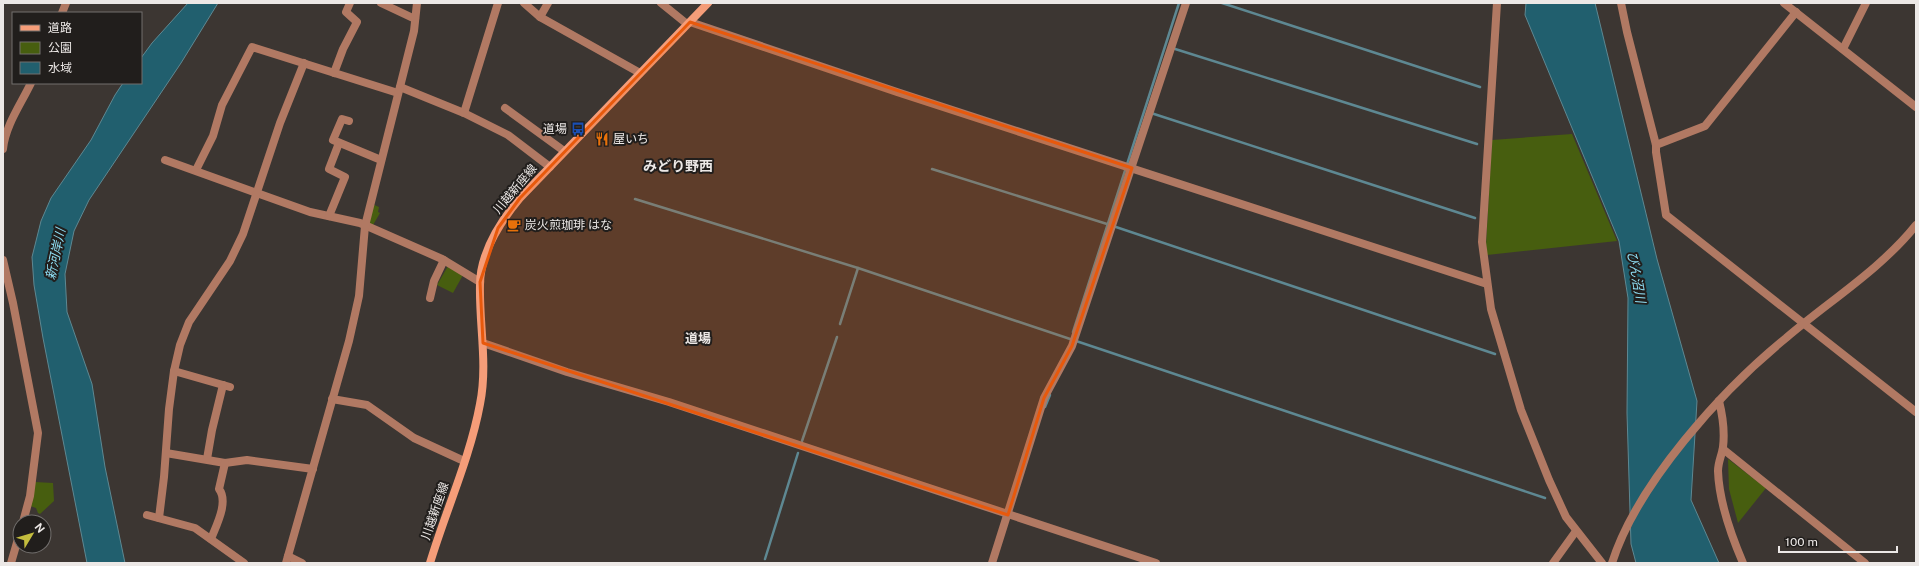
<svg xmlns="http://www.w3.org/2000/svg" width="1919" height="566" font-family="'Public Sans','Noto Sans JP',sans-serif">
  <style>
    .green { fill: #475e0f }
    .water { fill: #215f6e; stroke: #5e8892 }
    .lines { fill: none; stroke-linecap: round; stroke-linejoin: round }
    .stream { stroke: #5e8892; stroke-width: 2.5 }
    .minor { stroke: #b17963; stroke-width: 8 }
    .tertiary { stroke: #b17963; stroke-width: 8 }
    .secondary { stroke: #f59d79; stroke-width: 8 }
    .marked { fill: #e8590c; fill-opacity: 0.2; stroke: #e8590c; stroke-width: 3; stroke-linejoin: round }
    .labels { text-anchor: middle; stroke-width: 4; stroke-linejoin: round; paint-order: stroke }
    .poi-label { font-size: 12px; fill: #ece8e6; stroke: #211e1c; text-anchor: start }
    .street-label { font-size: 12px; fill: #ece8e6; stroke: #211e1c }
    .water-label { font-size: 13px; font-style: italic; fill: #8fdff5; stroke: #211e1c }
    .neighbourhood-label { font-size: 13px; font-weight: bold; fill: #ece8e6; stroke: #211e1c }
    .quarter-label { font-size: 14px; font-weight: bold; fill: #ece8e6; stroke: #211e1c }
  </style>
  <rect width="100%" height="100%" fill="#3c3632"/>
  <g class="green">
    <path d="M1572,134L1617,241L1487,255L1486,245L1492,140Z"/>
    <path d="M372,204L379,207L378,212L380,213L373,225L368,223Z"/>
    <path d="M448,266L463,275L453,293L437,285Z"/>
    <path d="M1728,459L1766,488L1738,523L1729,489Z"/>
    <path d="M35,482L53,483L54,501L40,514L38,513L36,508L30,506Z"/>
  </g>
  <g class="water">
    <path d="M188,3H218L181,63L89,200L74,231L65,274L67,312L92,384L105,467L125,563H87L43,338L34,285L32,257L41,221L51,198L91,140L115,95L123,83H141V58L152,43Z"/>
    <path d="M1526,3H1595L1657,259L1697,401L1691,500L1719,563H1636L1631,544L1627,413L1628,298L1619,241L1525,15Z"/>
  </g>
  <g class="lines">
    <g class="stream">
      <path d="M1222,3L1480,87"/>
      <path d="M1172,48L1477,144"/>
      <path d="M1151,113L1475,218"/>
      <path d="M932,169L1107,224L1495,354"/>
      <path d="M635,199L858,268L1545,498"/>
      <path d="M840,324L858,268"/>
      <path d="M1073,332L1179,3"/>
      <path d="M1045,407L1050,395"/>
      <path d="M802,441L837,337"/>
      <path d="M765,559L798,453"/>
    </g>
    <g class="minor">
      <path d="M381,3L415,19"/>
      <path d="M661,3L687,24"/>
      <path d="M1497,3L1482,242L1491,309L1521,410L1549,480L1566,517L1602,563"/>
      <path d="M1621,3L1627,32L1656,145V152L1666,215L1916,412"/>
      <path d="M62,13L66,3"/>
      <path d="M540,17L548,3"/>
      <path d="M690,22L897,92L1487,284"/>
      <path d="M1843,49L1866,3"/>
      <path d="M334,73L343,49L357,22L346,12L350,3"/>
      <path d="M400,87L464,113L508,135L550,167"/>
      <path d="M505,108L564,151"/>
      <path d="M464,113L498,3"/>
      <path d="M349,121L342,119L333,140L381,160"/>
      <path d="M1656,145L1705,126L1796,12"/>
      <path d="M3,149C5,126 21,104 31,83"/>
      <path d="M165,160L310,212L360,223L442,259L480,282"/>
      <path d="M196,170L213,136L222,105L252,47L398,93"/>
      <path d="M329,216L345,177L329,169L339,143"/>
      <path d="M3,260L13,303L38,433L30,496L23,522"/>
      <path d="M430,298L434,281L444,260"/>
      <path d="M483,343L567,372L669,402L1156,563"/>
      <path d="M174,371L230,387"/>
      <path d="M332,399L367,405L414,438L464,461"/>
      <path d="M1719,401C1723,417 1725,431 1723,447C1722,455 1718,462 1718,471C1719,502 1731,535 1743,563"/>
      <path d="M1723,449L1865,563"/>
      <path d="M166,453L225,463L247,460L313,469"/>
      <path d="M207,459L212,430L223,385"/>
      <path d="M147,515L195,528L244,563"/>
      <path d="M159,518L164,477L169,409L174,371L180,345L189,322L230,261L243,234L280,123L304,63"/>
      <path d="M211,539C216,526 229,502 219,489L225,463"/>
      <path d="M288,556L302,563"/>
      <path d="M11,563L20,532"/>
      <path d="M286,563L349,341L359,296L365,226L414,31L417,3"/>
      <path d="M992,563L1044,398L1072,346L1186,3"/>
      <path d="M1553,563L1576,531"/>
    </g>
    <g class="tertiary">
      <path d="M524,3L540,17L640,73"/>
      <path d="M1784,3L1916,107"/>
      <path d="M1612,563C1637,484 1722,390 1786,338C1829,301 1880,270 1916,225"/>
    </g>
    <path class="secondary" d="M430,563C446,510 470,458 480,404C488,364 479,325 480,285C480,254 500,222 520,198L708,3"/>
  </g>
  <path class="marked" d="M690,22L1132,168L1072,346L1044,398L1008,515L483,343L480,282L498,228L520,198Z"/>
  <defs>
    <g id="bus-bare" transform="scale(1.08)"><path d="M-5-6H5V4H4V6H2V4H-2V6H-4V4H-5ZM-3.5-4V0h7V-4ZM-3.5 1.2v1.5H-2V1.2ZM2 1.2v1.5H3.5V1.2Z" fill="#1a4fb4" stroke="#211e1c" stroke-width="2.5" paint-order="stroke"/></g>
    <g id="restaurant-bare" transform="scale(1.08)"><path d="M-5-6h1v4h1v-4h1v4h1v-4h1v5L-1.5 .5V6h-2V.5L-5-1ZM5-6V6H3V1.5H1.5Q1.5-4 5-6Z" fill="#e8710a" stroke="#211e1c" stroke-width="2.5" paint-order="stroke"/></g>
    <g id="cafe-bare" transform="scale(1.08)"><path d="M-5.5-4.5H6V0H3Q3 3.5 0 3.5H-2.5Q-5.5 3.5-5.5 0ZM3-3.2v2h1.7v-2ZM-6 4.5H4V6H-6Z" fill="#e8710a" stroke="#211e1c" stroke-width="2.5" paint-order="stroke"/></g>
  </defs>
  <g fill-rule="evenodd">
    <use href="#bus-bare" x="578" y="129"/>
    <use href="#restaurant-bare" x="602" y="139"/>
    <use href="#cafe-bare" x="514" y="225"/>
  </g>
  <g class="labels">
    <g class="poi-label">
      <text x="567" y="133" text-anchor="end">道場</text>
      <text x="613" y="143">屋いち</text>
      <text x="525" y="229">炭火煎珈琲 はな</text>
    </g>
    <g class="street-label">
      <text transform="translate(515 189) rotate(-50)" y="4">川越新座線</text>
      <text transform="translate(435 511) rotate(-71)" y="4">川越新座線</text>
    </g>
    <g class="water-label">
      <text transform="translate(55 254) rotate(-78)" y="5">新河岸川</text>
      <text transform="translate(1637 277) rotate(80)" y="5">びん沼川</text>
    </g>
    <g class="neighbourhood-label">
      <text x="698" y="343">道場</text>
    </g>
    <g class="quarter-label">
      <text x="678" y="171">みどり野西</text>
    </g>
  </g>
  <rect width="1919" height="566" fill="none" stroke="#ece8e6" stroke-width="8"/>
  <rect x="12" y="12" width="130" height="72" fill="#211e1c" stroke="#726f6d"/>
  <rect x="20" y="25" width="20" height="6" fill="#f59d79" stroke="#726f6d"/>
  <text x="48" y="32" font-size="12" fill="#ece8e6">道路</text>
  <rect x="20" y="42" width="20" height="12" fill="#475e0f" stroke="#726f6d"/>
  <text x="48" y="52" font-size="12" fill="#ece8e6">公園</text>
  <rect x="20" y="62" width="20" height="12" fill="#215f6e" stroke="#726f6d"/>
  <text x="48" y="72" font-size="12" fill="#ece8e6">水域</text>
  <g transform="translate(32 534) rotate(52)"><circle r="19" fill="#211e1c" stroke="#726f6d"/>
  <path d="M0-3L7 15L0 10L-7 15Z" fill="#c4bd3e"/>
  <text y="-6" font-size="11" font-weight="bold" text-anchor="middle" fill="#ece8e6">N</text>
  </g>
  <path d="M1779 546v6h118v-6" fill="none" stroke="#ece8e6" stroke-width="2"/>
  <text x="1785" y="546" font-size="12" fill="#ece8e6" stroke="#211e1c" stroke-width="3" paint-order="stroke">100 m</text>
</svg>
